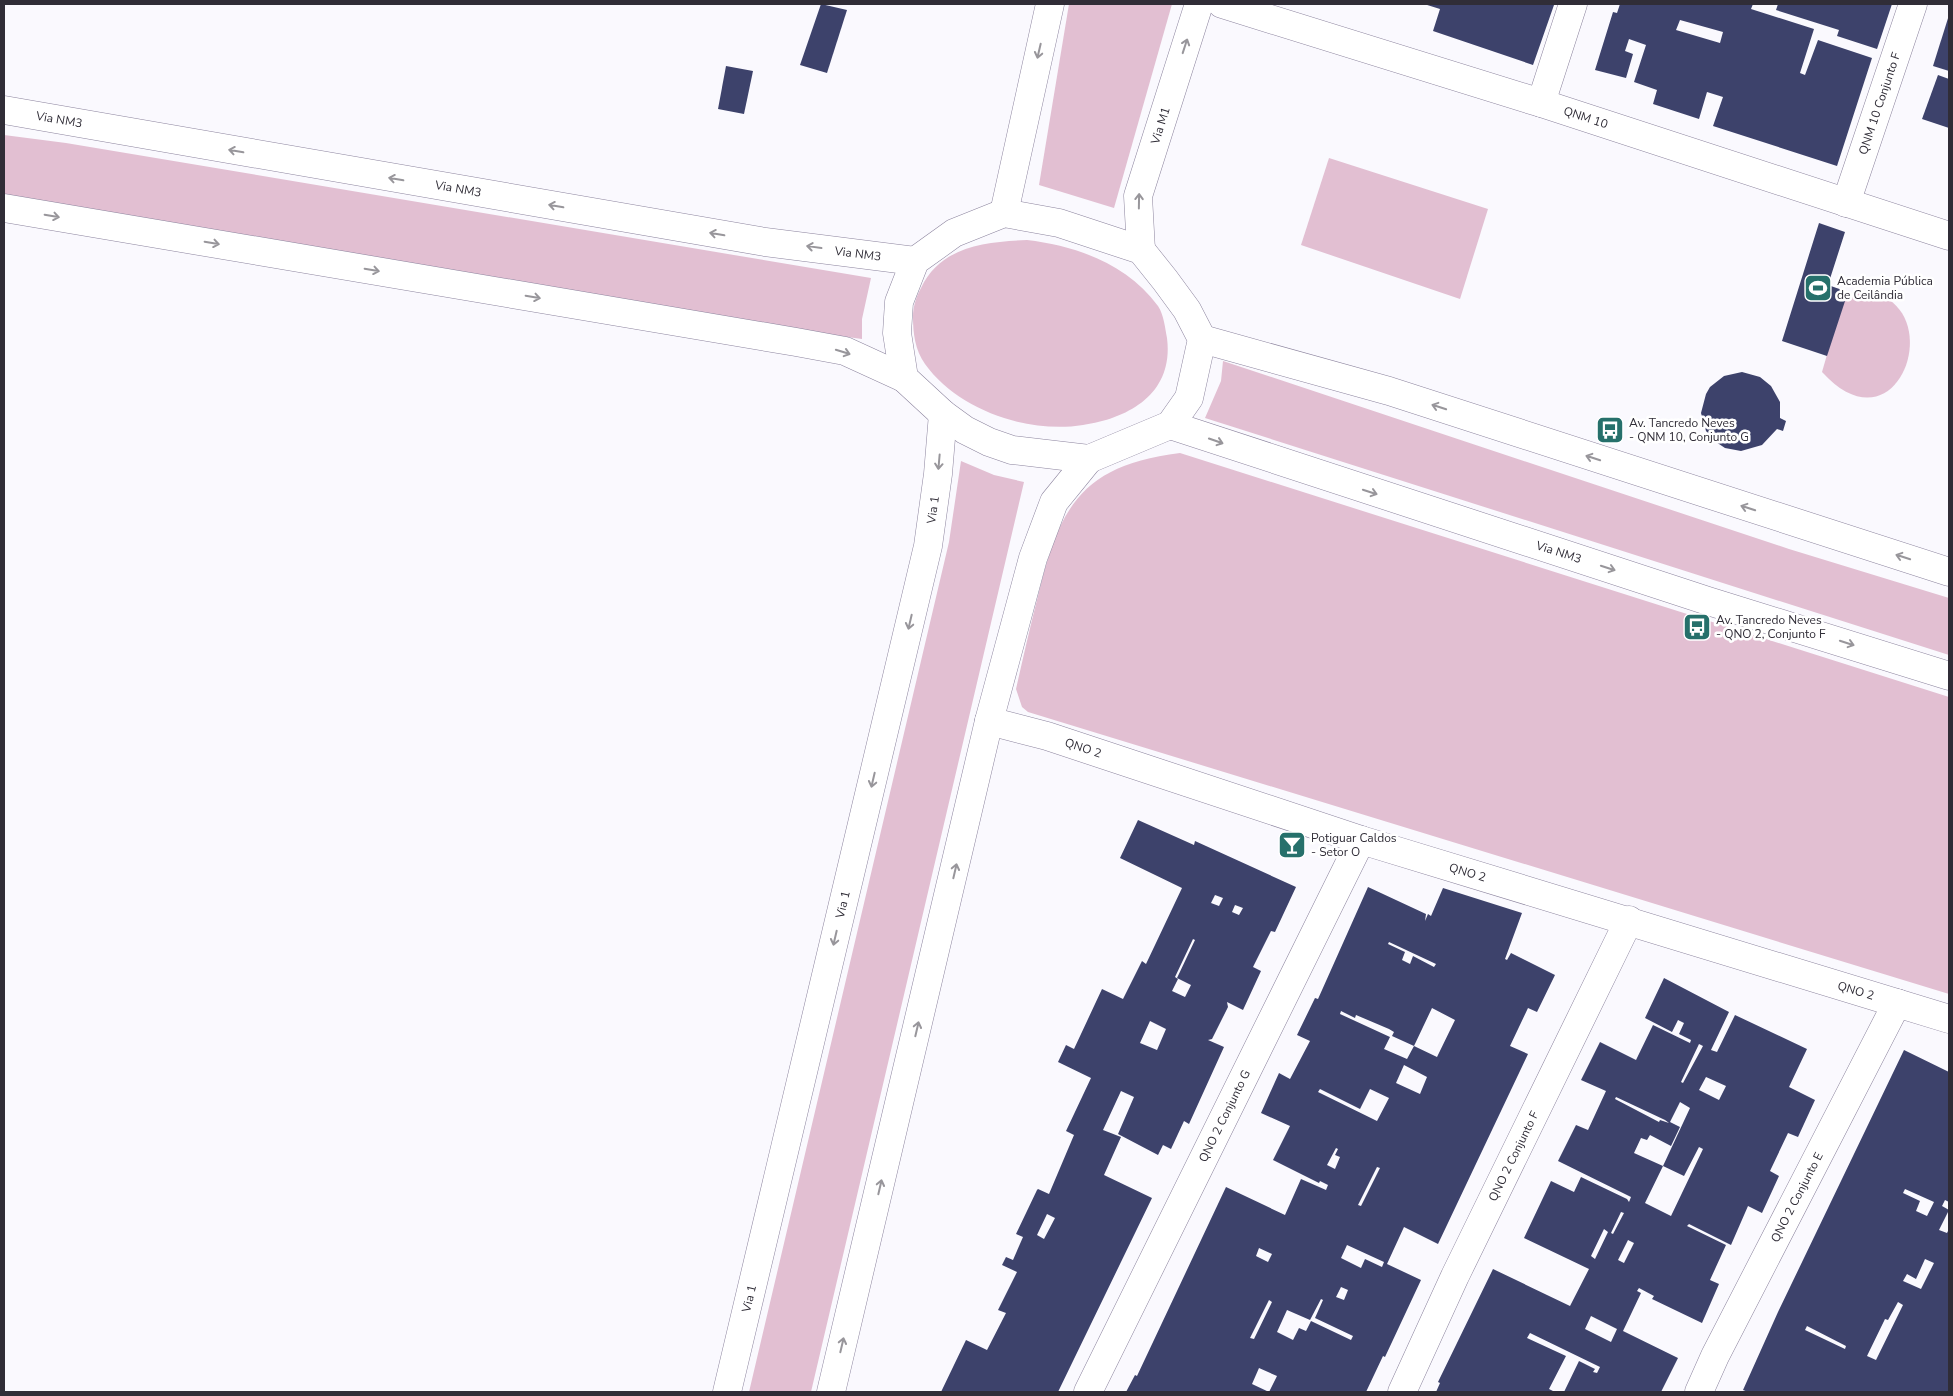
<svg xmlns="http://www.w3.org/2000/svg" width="1953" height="1396" font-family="'Nunito Sans',sans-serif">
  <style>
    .green { fill: #e2bfd2 }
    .building { fill: #3d426b; fill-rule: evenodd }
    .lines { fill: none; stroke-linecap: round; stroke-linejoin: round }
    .minor-casing { stroke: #8c849e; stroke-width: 29 }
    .tertiary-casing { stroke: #8c849e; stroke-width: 29 }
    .secondary-casing { stroke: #8c849e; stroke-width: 29 }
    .minor { stroke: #fff; stroke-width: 28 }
    .tertiary { stroke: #fff; stroke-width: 28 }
    .secondary { stroke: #fff; stroke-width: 28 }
    .oneway { stroke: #98969b }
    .labels { text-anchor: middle; stroke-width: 5; stroke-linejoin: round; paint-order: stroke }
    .street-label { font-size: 12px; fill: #302d37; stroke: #fff }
    .poi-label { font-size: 12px; fill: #302d37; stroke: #fff; text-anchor: start }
  </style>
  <rect width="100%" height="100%" fill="#faf9fe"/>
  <g class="green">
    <path d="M1069,4H1172L1114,208L1039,185Z"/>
    <path d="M4,135L66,143L871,278L862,319V339L471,286L4,200Z"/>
    <path d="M1329,158L1488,209L1460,299L1301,245Z"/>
    <path d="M1027,240C1077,246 1127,264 1158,306C1164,315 1165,328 1167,338C1174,393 1130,418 1083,425C1028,434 958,410 925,364C915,350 913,333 913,317C913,307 916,297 921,288C941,246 985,242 1027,240Z"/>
    <path d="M1861,291C1953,297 1901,459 1822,372L1844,296Z"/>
    <path d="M1223,361L1789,549L1949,598V655L1205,418L1221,381Z"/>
    <path d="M1180,453L1949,697V994L1028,712L1022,707L1016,689C1023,658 1030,627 1038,596C1059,507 1082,465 1180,453Z"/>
    <path d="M961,461L994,475L1024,482L811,1392H749L949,542Z"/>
  </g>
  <g class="building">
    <path d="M821,4L847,10L827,73L800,65Z"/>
    <path d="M1424,4H1553L1554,5L1533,65L1433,31L1440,9Z"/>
    <path d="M1620,4H1753L1751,9L1814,29L1800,73L1805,75L1818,40L1872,58L1837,166L1713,126L1723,97L1707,92L1699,119L1653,104L1657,90L1634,82L1646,45L1629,39L1625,51L1633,54L1626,78L1595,70L1613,12L1617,13ZM1680,20L1723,32L1720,43L1676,30Z"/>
    <path d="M1778,4H1892L1877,49L1837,36L1839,30L1776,10Z"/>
    <path d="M1949,15V71L1933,66Z"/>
    <path d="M726,66L753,71L744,114L718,109Z"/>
    <path d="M1938,75L1949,79V128L1922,119Z"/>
    <path d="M1819,223L1845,232L1828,285L1848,292L1827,356L1782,341Z"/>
    <path d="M1742,372L1760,377L1771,386L1780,402V418L1786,421L1783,431L1777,429L1762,445L1741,451L1725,448L1716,442L1706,431L1701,413L1706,394L1710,387L1724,376Z"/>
    <path d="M1138,820L1194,845L1195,841L1296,887L1275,932L1271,931L1253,967L1261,971L1243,1010L1227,1002L1228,1007L1212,1039L1208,1040L1224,1047L1189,1124L1184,1121L1171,1149L1163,1145L1158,1155L1118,1134L1134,1097L1121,1091L1103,1130L1121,1137L1104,1175L1152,1198L1058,1392H941L966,1340L987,1350L1006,1313L998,1310L1017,1272L1002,1265L1006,1257L1013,1260L1023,1237L1016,1234L1037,1190L1038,1189L1049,1194L1074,1135L1066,1131L1091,1078L1058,1062L1066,1045L1074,1049L1102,989L1123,999L1142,961L1146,964L1182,888L1120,858ZM1215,895L1223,898L1219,906L1211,903ZM1235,905L1243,908L1239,915L1232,912ZM1193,939L1195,940L1177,978L1191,985L1185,997L1172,991L1178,979L1175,977ZM1150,1021L1166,1029L1157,1050L1140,1043ZM1047,1214L1055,1218L1044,1239L1037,1235Z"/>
    <path d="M1368,887L1426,914L1425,921L1428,914L1431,916L1443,888L1522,913L1505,959L1507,960L1511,953L1555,975L1537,1012L1528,1008L1510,1046L1528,1054L1438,1244L1404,1227L1387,1264L1421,1280L1385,1357L1383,1356L1366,1392H1269L1277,1376L1259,1368L1252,1384L1269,1392H1126L1135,1375L1137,1376L1226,1187L1285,1215L1301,1179L1326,1190L1328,1185L1320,1181L1319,1183L1273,1160L1290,1126L1261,1113L1279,1073L1290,1079L1310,1041L1297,1035L1315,998L1318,999ZM1389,942L1436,964L1434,967L1413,956L1410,964L1402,960L1405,952L1388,944ZM1432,1008L1455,1020L1437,1057L1414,1046L1407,1059L1384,1049L1390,1037L1340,1014L1341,1011L1355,1018L1356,1015L1389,1029L1394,1032L1392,1036L1414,1046ZM1404,1065L1427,1077L1420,1094L1396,1083ZM1320,1089L1360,1109L1370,1089L1389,1098L1377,1121L1318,1092ZM1336,1148L1338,1149L1335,1155L1340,1157L1335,1169L1327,1165ZM1377,1167L1380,1168L1361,1206L1358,1205ZM1347,1245L1384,1262L1382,1267L1365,1259L1361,1268L1341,1258ZM1259,1248L1272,1254L1268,1262L1256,1256ZM1341,1287L1348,1290L1344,1300L1336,1297ZM1321,1299L1323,1300L1315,1318L1353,1336L1351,1340L1311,1321L1306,1331L1299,1328L1293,1340L1277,1332L1287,1310L1310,1320ZM1269,1300L1272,1302L1254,1339L1250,1338Z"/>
    <path d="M1664,978L1729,1012L1711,1050L1717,1052L1735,1015L1807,1049L1789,1087L1815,1100L1798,1137L1788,1133L1770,1171L1779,1176L1762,1213L1748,1206L1731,1245L1689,1224L1687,1226L1726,1245L1710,1280L1719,1284L1702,1323L1652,1299L1654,1296L1639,1288L1637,1291L1641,1293L1623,1331L1678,1358L1661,1392H1564L1579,1361L1595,1369L1593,1372L1597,1373L1600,1367L1530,1333L1527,1338L1566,1356L1549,1389L1555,1392H1436L1440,1383L1438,1382L1493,1269L1570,1306L1589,1269L1524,1238L1551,1181L1574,1192L1581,1177L1627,1199L1629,1202L1631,1197L1558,1161L1576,1125L1588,1130L1606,1091L1581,1080L1600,1042L1636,1060L1653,1025L1690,1043L1691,1040L1679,1034L1684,1023L1678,1020L1672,1032L1645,1018ZM1699,1044L1703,1046L1683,1083L1681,1082ZM1706,1077L1726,1086L1719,1100L1699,1090ZM1616,1097L1665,1120L1669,1123L1660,1120L1659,1122L1615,1099ZM1680,1102L1690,1108L1663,1166L1684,1176L1699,1147L1703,1149L1671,1216L1645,1203L1663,1166L1634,1153L1641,1138L1647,1140L1650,1135L1671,1146L1680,1127L1670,1122ZM1621,1212L1624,1213L1613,1234L1611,1233ZM1604,1229L1608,1232L1595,1259L1591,1256ZM1628,1240L1634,1243L1624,1263L1618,1260ZM1591,1316L1617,1329L1611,1342L1585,1329Z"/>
    <path d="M1904,1050L1949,1072V1202L1945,1200L1942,1206L1949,1210L1939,1230L1947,1233L1949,1229V1392H1748L1743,1390L1778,1312ZM1905,1189L1934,1202L1927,1216L1916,1211L1920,1201L1903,1193ZM1925,1259L1934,1263L1921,1289L1903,1281L1907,1274L1916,1279ZM1898,1302L1903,1305L1876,1360L1867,1356L1885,1319L1888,1320ZM1807,1326L1846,1346L1845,1349L1805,1330Z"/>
  </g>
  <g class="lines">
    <g class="minor-casing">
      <g id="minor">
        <path d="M1541,103L1573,4"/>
        <path id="s1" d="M1846,203L1913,4"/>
        <path id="s2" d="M1088,1392L1361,840"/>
        <path id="s3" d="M1402,1392L1455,1276L1629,920"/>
        <path id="s4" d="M1699,1392L1715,1356L1897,1003"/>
      </g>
    </g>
    <g class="tertiary-casing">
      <g id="tertiary">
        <path id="s5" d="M1222,4L1541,103L1949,236"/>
        <path id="s6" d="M989,721L1047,736L1361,840L1949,1019"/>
      </g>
    </g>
    <g class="secondary-casing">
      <g id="secondary">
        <path id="s7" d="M4,110L765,242L915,261"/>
        <path d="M4,208L796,342L845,351L904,378"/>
        <path d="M1004,213L1059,223L1141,250L1165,280L1187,310L1202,339L1189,398L1170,425L1089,459L1012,450L989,442L965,430L943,414L904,378L897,333L899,302L915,261L954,233Z"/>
        <path d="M1004,213L1050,4"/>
        <path id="s8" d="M1141,250L1138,196L1199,4"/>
        <path d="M1202,339L1389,391L1949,572"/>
        <path id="s9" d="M1170,425L1708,601L1949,676"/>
        <path id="s10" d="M727,1392L928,546L938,474L943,414"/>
        <path d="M831,1392L989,721L1033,558L1054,502L1089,459"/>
      </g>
    </g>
    <use href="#minor" class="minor"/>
    <use href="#tertiary" class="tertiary"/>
    <use href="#secondary" class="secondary"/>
  </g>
  <defs><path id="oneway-shaft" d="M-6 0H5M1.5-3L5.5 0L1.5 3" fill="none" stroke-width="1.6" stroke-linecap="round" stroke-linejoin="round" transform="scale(1.25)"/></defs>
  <g class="oneway">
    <use href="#oneway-shaft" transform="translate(1185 46) rotate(-72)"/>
    <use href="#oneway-shaft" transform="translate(1039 51) rotate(103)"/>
    <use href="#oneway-shaft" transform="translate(236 151) rotate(-170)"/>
    <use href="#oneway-shaft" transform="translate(396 179) rotate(-170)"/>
    <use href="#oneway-shaft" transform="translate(1139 201) rotate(-89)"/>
    <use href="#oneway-shaft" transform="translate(556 206) rotate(-170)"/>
    <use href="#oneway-shaft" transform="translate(52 216) rotate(10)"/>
    <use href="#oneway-shaft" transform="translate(717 234) rotate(-170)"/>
    <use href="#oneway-shaft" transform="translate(212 243) rotate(10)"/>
    <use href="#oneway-shaft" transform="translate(814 247) rotate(-172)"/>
    <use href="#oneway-shaft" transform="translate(372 270) rotate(10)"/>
    <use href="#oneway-shaft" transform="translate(533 297) rotate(10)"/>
    <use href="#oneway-shaft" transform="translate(843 352) rotate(17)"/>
    <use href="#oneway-shaft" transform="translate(1439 407) rotate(-162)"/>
    <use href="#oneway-shaft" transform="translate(1216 441) rotate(19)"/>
    <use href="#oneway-shaft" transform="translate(1593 458) rotate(-162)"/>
    <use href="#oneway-shaft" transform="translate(939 462) rotate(95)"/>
    <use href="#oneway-shaft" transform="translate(1370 492) rotate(18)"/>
    <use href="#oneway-shaft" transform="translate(1748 508) rotate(-162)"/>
    <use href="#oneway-shaft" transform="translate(1903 557) rotate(-162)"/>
    <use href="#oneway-shaft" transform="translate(1608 568) rotate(18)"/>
    <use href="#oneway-shaft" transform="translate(910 622) rotate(103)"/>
    <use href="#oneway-shaft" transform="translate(1847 643) rotate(18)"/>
    <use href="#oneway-shaft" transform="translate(873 780) rotate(103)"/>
    <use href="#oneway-shaft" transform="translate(955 871) rotate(-77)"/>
    <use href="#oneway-shaft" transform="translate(835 938) rotate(103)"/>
    <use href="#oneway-shaft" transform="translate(917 1029) rotate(-77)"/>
    <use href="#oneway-shaft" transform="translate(880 1187) rotate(-77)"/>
    <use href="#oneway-shaft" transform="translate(842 1345) rotate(-77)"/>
  </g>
  <defs>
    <g id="stadium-square" transform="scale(1.4375)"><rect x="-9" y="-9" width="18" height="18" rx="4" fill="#26706b" stroke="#fff"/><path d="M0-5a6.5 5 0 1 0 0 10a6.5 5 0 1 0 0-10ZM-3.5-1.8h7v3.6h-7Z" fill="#fff"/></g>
    <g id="bus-square" transform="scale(1.4375)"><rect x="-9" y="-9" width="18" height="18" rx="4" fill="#26706b" stroke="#fff"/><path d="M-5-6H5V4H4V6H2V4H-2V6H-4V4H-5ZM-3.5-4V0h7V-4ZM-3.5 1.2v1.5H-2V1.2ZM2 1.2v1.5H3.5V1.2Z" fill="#fff"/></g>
    <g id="bar-square" transform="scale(1.4375)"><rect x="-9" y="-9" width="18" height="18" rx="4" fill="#26706b" stroke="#fff"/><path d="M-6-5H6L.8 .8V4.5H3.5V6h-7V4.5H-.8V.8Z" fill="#fff"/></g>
  </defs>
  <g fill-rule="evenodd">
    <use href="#stadium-square" x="1818" y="288"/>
    <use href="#bus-square" x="1610" y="430"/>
    <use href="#bus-square" x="1697" y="627"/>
    <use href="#bar-square" x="1292" y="845"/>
  </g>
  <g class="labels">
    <g class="street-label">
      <text dy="4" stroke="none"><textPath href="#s1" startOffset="105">QNM 10 Conjunto F</textPath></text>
      <text dy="4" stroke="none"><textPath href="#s5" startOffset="381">QNM 10</textPath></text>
      <text dy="4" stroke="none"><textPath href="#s7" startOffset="56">Via NM3</textPath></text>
      <text dy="4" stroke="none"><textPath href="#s8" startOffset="128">Via M1</textPath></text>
      <text dy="4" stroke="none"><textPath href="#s7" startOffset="461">Via NM3</textPath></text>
      <text dy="4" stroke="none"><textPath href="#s7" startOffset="866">Via NM3</textPath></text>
      <text dy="4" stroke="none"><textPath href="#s10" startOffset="906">Via 1</textPath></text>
      <text dy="4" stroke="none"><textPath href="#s9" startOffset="409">Via NM3</textPath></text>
      <text dy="4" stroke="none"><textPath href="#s6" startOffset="98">QNO 2</textPath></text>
      <text dy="4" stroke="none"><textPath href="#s6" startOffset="502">QNO 2</textPath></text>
      <text dy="4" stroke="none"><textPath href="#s10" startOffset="501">Via 1</textPath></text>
      <text dy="4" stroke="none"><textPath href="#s6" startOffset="908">QNO 2</textPath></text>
      <text dy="4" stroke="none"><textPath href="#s2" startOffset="308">QNO 2 Conjunto G</textPath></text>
      <text dy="4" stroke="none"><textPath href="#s3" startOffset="261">QNO 2 Conjunto F</textPath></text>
      <text dy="4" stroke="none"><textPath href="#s4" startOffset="218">QNO 2 Conjunto E</textPath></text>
      <text dy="4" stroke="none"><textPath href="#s10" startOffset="96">Via 1</textPath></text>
    </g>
    <g class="poi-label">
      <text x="1837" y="285">Academia Pública<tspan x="1837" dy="14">de Ceilândia</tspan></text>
      <text x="1629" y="427">Av. Tancredo Neves<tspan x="1629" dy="14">- QNM 10, Conjunto G</tspan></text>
      <text x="1716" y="624">Av. Tancredo Neves<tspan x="1716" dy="14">- QNO 2, Conjunto F</tspan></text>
      <text x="1311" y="842">Potiguar Caldos<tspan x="1311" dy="14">- Setor O</tspan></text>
    </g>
  </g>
  <rect width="1953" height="1396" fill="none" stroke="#302d37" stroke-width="10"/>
</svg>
